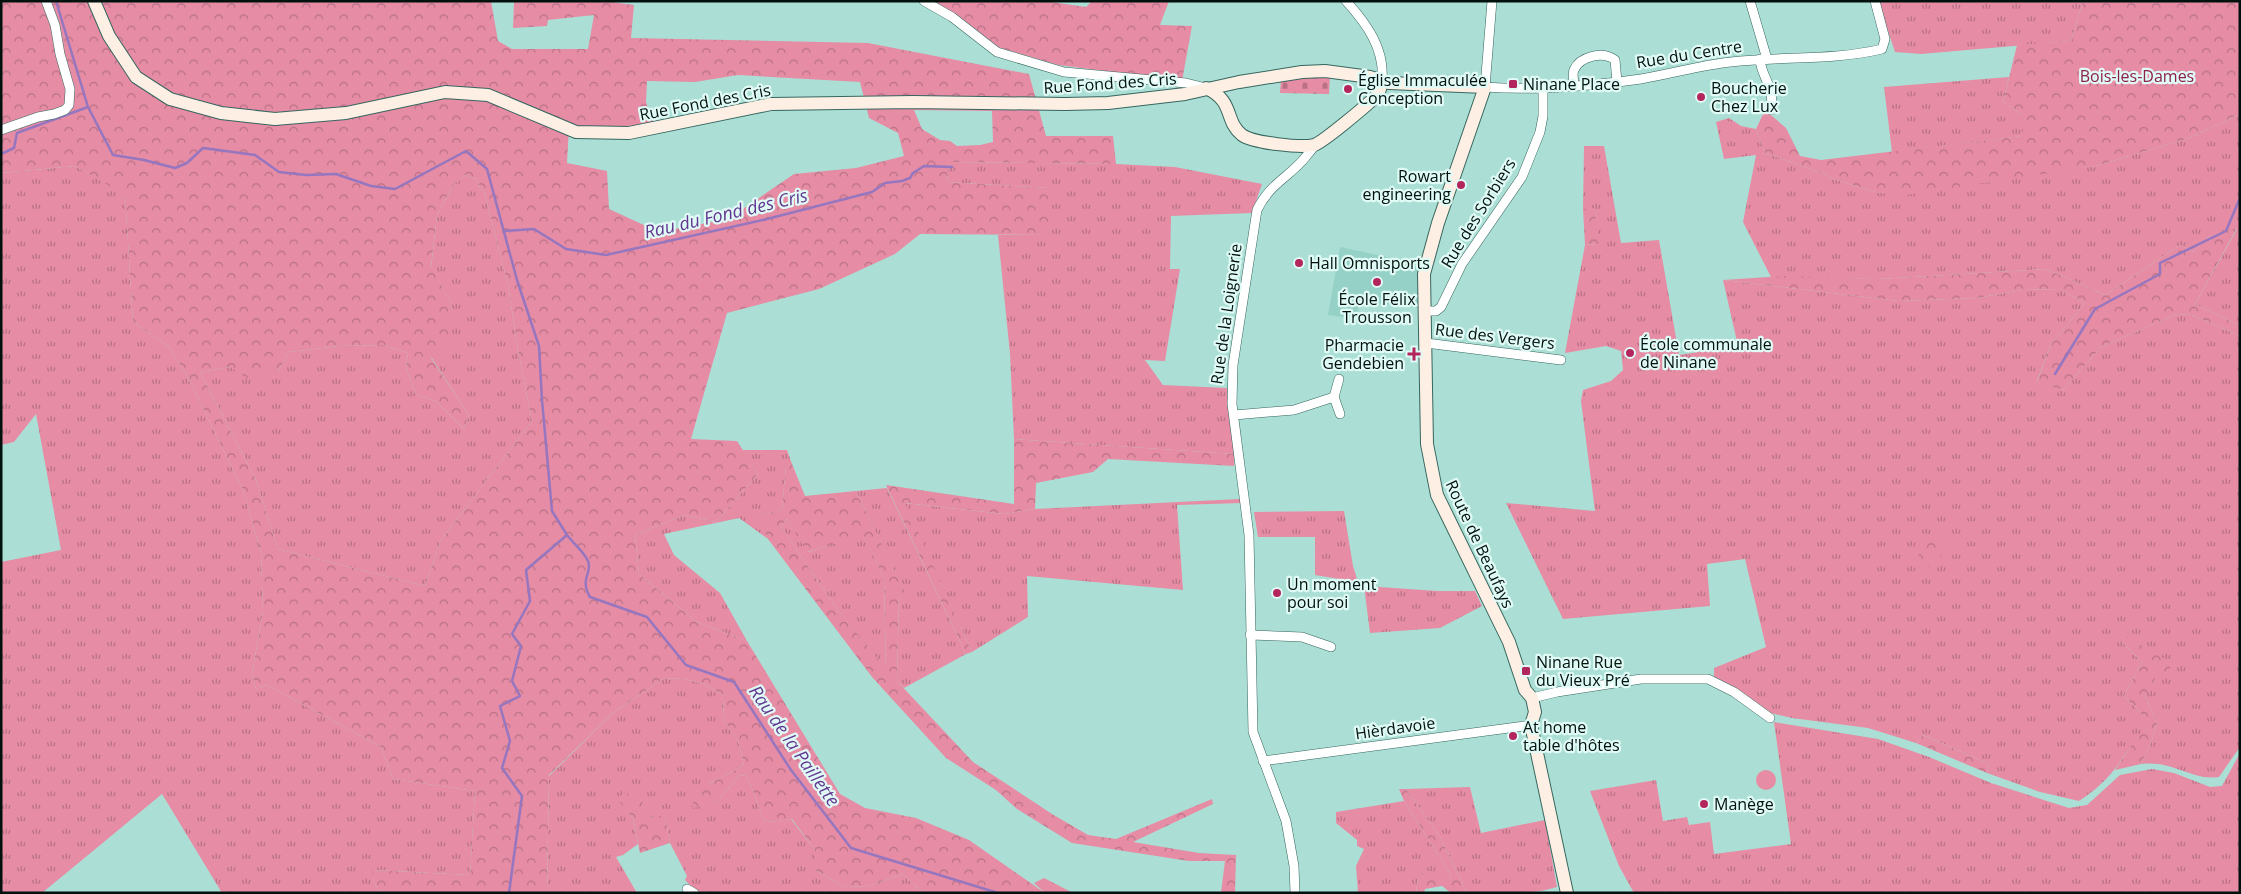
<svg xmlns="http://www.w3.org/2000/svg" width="2241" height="894" font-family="'Open Sans',sans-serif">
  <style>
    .built { fill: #96d1c7 }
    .grass { fill: url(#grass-tufts) }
    .forest { fill: url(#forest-crowns); fill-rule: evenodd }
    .cemetery { fill: url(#cemetery-stones) }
    .green { fill: #e68ca5 }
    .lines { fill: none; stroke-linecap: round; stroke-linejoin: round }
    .stream { stroke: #9576bf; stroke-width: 2.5 }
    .street-casing { stroke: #36665f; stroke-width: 10 }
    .secondary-casing { stroke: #36665f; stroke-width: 14 }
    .street { stroke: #fff; stroke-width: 9 }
    .secondary { stroke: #fdefe3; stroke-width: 12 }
    .poi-dot { fill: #b3265d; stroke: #e0faf5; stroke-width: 2 }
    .labels { text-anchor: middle; stroke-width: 4.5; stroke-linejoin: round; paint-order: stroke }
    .street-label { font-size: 16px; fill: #00110e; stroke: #e0faf5 }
    .park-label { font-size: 16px; fill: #8b2249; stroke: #e0faf5 }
    .poi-label { font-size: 16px; fill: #00110e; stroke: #e0faf5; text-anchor: start }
    .water-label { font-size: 18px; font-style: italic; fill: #623791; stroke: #e0faf5 }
  </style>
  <defs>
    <pattern id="grass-tufts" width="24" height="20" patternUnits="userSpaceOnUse" patternTransform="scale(1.25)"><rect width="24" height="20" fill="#e68ca5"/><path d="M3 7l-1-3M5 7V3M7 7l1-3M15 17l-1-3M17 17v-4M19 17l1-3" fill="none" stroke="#b87185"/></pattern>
    <pattern id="forest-crowns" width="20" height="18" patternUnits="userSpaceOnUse" patternTransform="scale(1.25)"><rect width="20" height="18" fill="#e68ca5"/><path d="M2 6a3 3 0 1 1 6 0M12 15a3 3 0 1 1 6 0" fill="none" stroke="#b87185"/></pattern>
    <pattern id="cemetery-stones" width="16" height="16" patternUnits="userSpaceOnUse" patternTransform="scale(1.25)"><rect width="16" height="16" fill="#e68ca5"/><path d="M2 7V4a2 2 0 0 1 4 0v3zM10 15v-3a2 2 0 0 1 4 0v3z" fill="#b87185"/></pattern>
  </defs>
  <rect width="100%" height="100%" fill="#abdfd5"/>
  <path class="built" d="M1340,247L1420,264L1419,308L1359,301L1357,319L1328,315Z"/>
  <g class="grass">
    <path d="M1878,1H2083L2071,41L1921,54L1895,52Z"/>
    <path d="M2009,77L2003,102L2022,114L2023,136L1892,152L1884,87Z"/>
    <path d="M2240,114V326L2195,304L2237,229L2210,236L2193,252L2180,245L2105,295L2046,269L1879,279L1771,277L1743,222L1756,155L1724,159L1716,122L1729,118L1741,126L1756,129L1765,153L1827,175L1830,178L1879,193L2096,166L2189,138Z"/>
    <path d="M1584,146H1604L1621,243L1659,240L1679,355L1738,346L1723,280L1898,301L1977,298L2022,290L2059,289L2085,303L2051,344L2037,381L2063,390L2101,347L2177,314L2192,315L2240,336V747L2219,777C2191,781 2174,760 2141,764L2151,743L2157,723L2145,696L2157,674L2118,638L2142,662L2124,696L2140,712L2149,728C2131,741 2127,754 2114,770C2104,782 2093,792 2079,801L2040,792L1987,773L1989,764L1923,735L1916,743L1868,728L1792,718L1766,712L1714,677V668L1766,647L1745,559L1707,564L1710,606L1563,619L1506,503L1595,511L1581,401L1583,390L1611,381L1623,370L1621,351L1606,346L1565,353L1585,245L1597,244L1595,209H1583Z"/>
    <path d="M949,162L1116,164L1175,167L1262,184L1252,213L1171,216L1170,269H1180L1165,361L1145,360L1163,385L1227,388L1234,454L1014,439L1010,354L998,235H1049L1048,188L947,182Z"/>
    <path d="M75,166L125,194L133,322L168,346L186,374L243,490L261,553L263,611L252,674L256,689L267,685L381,747L393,779L475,791L470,875L373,870L374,883L381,893H222L162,794L42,893H1V562L61,550L36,414L14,442L1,445V173Z"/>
    <path d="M464,175L477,179L481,190L484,191L508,285L518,350L532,421L441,540L425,586L278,549L256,480L200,372L230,367L278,372L289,352L339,346L383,345L408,353L406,368L416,394L437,402L464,429L469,415L431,357L452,309L450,301L431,268L437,215L455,182H458Z"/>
    <path d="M742,450H787L792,464L786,466L782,510L758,516L768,539L739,518L664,534L674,555L720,593L747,641L697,622L639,574L635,535L684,515L716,522L758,474Z"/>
    <path d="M887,488L966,654L904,688L897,681L899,594L904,591L856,491Z"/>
    <path d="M1240,499L1242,503L1177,505L1183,590L1027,576L1028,617L972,652L904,503L1004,514L1035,509Z"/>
    <path d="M1344,511L1353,566L1358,582L1315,575V537H1258L1254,512Z"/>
    <path d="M787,519L808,552L863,535L884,578L886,670L835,606L781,527Z"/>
    <path d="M1364,586L1438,591H1475L1482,606L1440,628L1370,633Z"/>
    <path d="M682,678L706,685L724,696L723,719L738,741L744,765L709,784L716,803L740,775L747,776L764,820L770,822L791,819L815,850V870L844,887L869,886L902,874L924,893H702L693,888L685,880L687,876L670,843L665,816L648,818L618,799L633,818L638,844L623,855L616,857L637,893H547L549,776L613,713L663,679Z"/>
    <path d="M1774,722L1878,739L1929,757L1991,783L2069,808L2087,805L2120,775L2152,769L2174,773L2210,787L2222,786L2240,753V893H1634L1619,866L1590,791L1656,780L1663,821L1687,817L1689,825L1710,822L1714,854L1791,844Z"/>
    <path d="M1470,787L1481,833L1545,820L1557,887C1535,894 1513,893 1490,893C1482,893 1476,891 1467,893L1440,837L1406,789Z"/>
    <path d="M1404,801L1451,875L1449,880L1418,878L1416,893H1358L1356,866L1364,849L1357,846V840L1336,823V812Z"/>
    <path d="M1044,878L1073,893H1045L1034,883Z"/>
  </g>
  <g class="forest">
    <path d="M1,1H491L498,41L512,49H588L594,15L548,20L547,26L513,28L514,1H604L634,5L631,38L868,43L1029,74L1046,136H1113L1116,164L949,162L947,182L1049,188L1050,235L920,234L895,254L819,289L727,313L691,439L737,441L758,474L716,522L684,515L635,535L639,574L697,622L747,641L840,794L865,808L916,818L969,840L1045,893H924L902,874L869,886L844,887L815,870V850L792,819L770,822L764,820L747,776L740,775L716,803L693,808L692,804L709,784L744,765L738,741L723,719L724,696L706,685L682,678L663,679L613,713L549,775L547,893H381L374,883L372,870L470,875L475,791L393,779L381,747L267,685L256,689L252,674L263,611L261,553L243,490L186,374L168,346L133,322L125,195L75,166L1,173ZM738,75L860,82L869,118L898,133L904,156L856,168L794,174L728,219L659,232L609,209L607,171L567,163L569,128L654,125L646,102L647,81L695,82ZM914,110L992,111L993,142L980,145L957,146L950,141L940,140L922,129ZM464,175L477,179L481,190L484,191L508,285L518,350L532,421L441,540L425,586L278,549L256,480L200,372L230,367L247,378L278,372L289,352L339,346L383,345L408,353L406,368L416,394L437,402L464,429L469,415L431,358L447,349L452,309L450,301L431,267L437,215L455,182L458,183Z"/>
    <path d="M931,1H1045L1086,7L1092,1H1169L1160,25L1192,26L1182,81L1058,65L994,46Z"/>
    <path d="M2083,1H2240V114L2189,138L2096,166L1906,195L1879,193L1830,178L1827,175L1765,153L1756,129L1765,110L1786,128L1800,156L1821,160L2022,136V114L2003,102L2017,45L2071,41Z"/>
    <path d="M1595,208L1598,244L1585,245L1583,209Z"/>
    <path d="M2237,228L2195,304L2240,326V336L2192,315L2177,314L2101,347L2063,390L2037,382L2051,344L2085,303L2059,289L2022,290L1977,298L1898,301L1723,280L1784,276L1879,279L2046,269L2105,295L2180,245L2193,252L2210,236Z"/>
    <path d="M1014,439L1234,454V466L1108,459L1093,472L1036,483L1035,509L1004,514L905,503L972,652L966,654L886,485L1014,504Z"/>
    <path d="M792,464L805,496L856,491L905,592L899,594L897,681L973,762L1052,814L1088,835L1116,839L1212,799L1213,804L1133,842L1199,853L1236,855L1235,893H1221L1225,861H1189L1072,843L1017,809L996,790L946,758L872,677L768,539L757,516L782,510L786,465ZM787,519L807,552L863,536L884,578L886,669L835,606L781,527Z"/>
    <path d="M1947,535L1950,548L1926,569L1915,560L1931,538Z"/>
    <path d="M2122,634L2170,662V675H2157L2145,696L2157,723L2151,743L2141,764L2115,770L2136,738L2148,728L2140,712L2124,696L2142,662L2118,638Z"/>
    <path d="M1923,735L1989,764L1987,773L1916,743Z"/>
    <path d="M1399,789H1406L1440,837L1467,893H1451L1442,886L1425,889L1424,893H1416L1418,878L1426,870L1449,879L1451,875L1404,801Z"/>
    <path d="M625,792L642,802L649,818L665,815L670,843L640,853L633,818L617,799Z"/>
  </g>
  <path class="cemetery" d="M1305,76H1330L1329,94L1280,93L1281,80Z"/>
  <circle class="green" cx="1766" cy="780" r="10"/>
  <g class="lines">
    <g class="stream">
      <path d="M56,1L88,107L113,155L144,160L175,168L187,163L203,148L255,155L279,172L306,175L336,174L371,186L395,189L466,151L487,169L517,280L539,346L542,400L552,511L567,535L526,570L530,601L512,634L521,646L512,681L520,696L500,706L510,741L502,768L522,796L509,893"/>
      <path d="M1,154L14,148L17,133L88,107"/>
      <path d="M504,231L534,229L566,249L606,255L767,219L872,192L885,183L902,181L910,178L913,173L924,166L952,167"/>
      <path d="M2055,374L2095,309L2160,274V263L2226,231L2240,198"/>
      <path d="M567,535C573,543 584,552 588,561C593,573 579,578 590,597L647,617L686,665L734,682L791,770L851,848L998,893"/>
    </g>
    <g class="street-casing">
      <g id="street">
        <path d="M924,1L952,17L997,52L1064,72L1186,83L1206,88"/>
        <path d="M1346,1C1367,24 1385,49 1382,81"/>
        <path d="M1492,1L1485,87C1537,91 1590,86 1641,79C1671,74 1701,65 1731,62C1781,56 1832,61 1882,49L1885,39L1875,1"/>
        <path d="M1750,1L1767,59"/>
        <path d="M1760,59C1761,77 1775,86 1771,110"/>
        <path d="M1574,86C1574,81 1572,74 1574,70C1580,56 1603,51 1615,60L1617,82"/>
        <path d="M1,130L38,117L54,114L65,110L69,105L70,89L60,54L55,25L46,1"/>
        <path d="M1425,311H1436L1441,307L1462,264L1522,177L1540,132L1543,116V87"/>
        <path d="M1426,343L1561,360"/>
        <path d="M1339,379L1334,397L1340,414"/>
        <path d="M1234,415L1294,410L1334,397"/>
        <path d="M1250,635L1302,637L1331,647"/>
        <path d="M1532,698L1557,692L1641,679H1708L1734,692L1770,718"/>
        <path d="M1263,761L1531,725"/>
        <path d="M687,889L694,893"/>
        <path d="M1295,893L1294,866L1286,821L1253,732L1249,535L1232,404L1233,365L1257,210C1269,185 1286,179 1303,160C1308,155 1311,149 1316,145"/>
      </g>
    </g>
    <g class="secondary-casing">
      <g id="secondary">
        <path d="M94,1L109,36L136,77L170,99L221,113L275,119L346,113L445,92L488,95L576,132L629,133L771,104L913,102L1065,104L1108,103L1185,94L1239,82L1302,72L1325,71L1370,77L1389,83L1485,87L1438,223L1424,274L1427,444L1437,495L1509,642L1525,690L1532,698L1535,712L1531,725L1567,893"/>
        <path d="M1206,88C1235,101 1224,121 1242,135C1253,143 1301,148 1314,145C1322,143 1370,103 1377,95C1380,92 1381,86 1382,81"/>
      </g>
    </g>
    <use href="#street" class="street"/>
    <use href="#secondary" class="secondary"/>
  </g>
  <g class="poi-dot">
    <rect x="1508" y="79" width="10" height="10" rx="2.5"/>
    <circle cx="1348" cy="89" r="5"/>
    <circle cx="1701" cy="97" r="5"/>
    <circle cx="1461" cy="185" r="5"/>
    <circle cx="1299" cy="263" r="5"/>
    <circle cx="1377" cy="282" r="5"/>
    <circle cx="1630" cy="353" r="5"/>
    <path d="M1411.5 346.5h5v5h5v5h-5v5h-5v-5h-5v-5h5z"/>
    <circle cx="1277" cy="593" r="5"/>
    <rect x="1521" y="666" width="10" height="10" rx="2.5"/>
    <circle cx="1513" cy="736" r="5"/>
    <circle cx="1704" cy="804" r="5"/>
  </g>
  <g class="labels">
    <g class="street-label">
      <text transform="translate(1689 54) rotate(-9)" y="6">Rue du Centre</text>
      <text transform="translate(1110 83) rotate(-4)" y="6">Rue Fond des Cris</text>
      <text transform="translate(705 102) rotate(-11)" y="6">Rue Fond des Cris</text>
      <text transform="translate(1478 213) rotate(-58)" y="6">Rue des Sorbiers</text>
      <text transform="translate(1226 314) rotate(-82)" y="6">Rue de la Loignerie</text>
      <text transform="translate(1495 336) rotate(7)" y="6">Rue des Vergers</text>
      <text transform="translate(1480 544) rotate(65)" y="6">Route de Beaufays</text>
      <text transform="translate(1395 728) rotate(-8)" y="6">Hièrdavoie</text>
    </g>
    <g class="park-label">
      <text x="2137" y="82">Bois-les-Dames</text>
    </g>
    <g class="poi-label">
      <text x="1358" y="86">Église Immaculée<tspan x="1358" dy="18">Conception</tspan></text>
      <text x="1523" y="90">Ninane Place</text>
      <text x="1711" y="94">Boucherie<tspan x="1711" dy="18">Chez Lux</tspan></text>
      <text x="1451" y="182" text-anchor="end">Rowart<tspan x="1451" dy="18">engineering</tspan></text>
      <text x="1309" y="269">Hall Omnisports</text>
      <text x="1377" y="305" text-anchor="middle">École Félix<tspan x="1377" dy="18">Trousson</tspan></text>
      <text x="1640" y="350">École communale<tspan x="1640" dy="18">de Ninane</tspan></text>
      <text x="1404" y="351" text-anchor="end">Pharmacie<tspan x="1404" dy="18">Gendebien</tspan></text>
      <text x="1287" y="590">Un moment<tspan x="1287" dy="18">pour soi</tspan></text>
      <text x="1536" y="668">Ninane Rue<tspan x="1536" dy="18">du Vieux Pré</tspan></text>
      <text x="1523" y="733">At home<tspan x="1523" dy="18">table d'hôtes</tspan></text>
      <text x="1714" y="810">Manège</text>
    </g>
    <g class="water-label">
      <text transform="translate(726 214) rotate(-13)" y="6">Rau du Fond des Cris</text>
      <text transform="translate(794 746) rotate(55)" y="6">Rau de la Paillette</text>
    </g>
  </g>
  <rect width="2241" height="894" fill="none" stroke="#00110e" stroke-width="5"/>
</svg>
